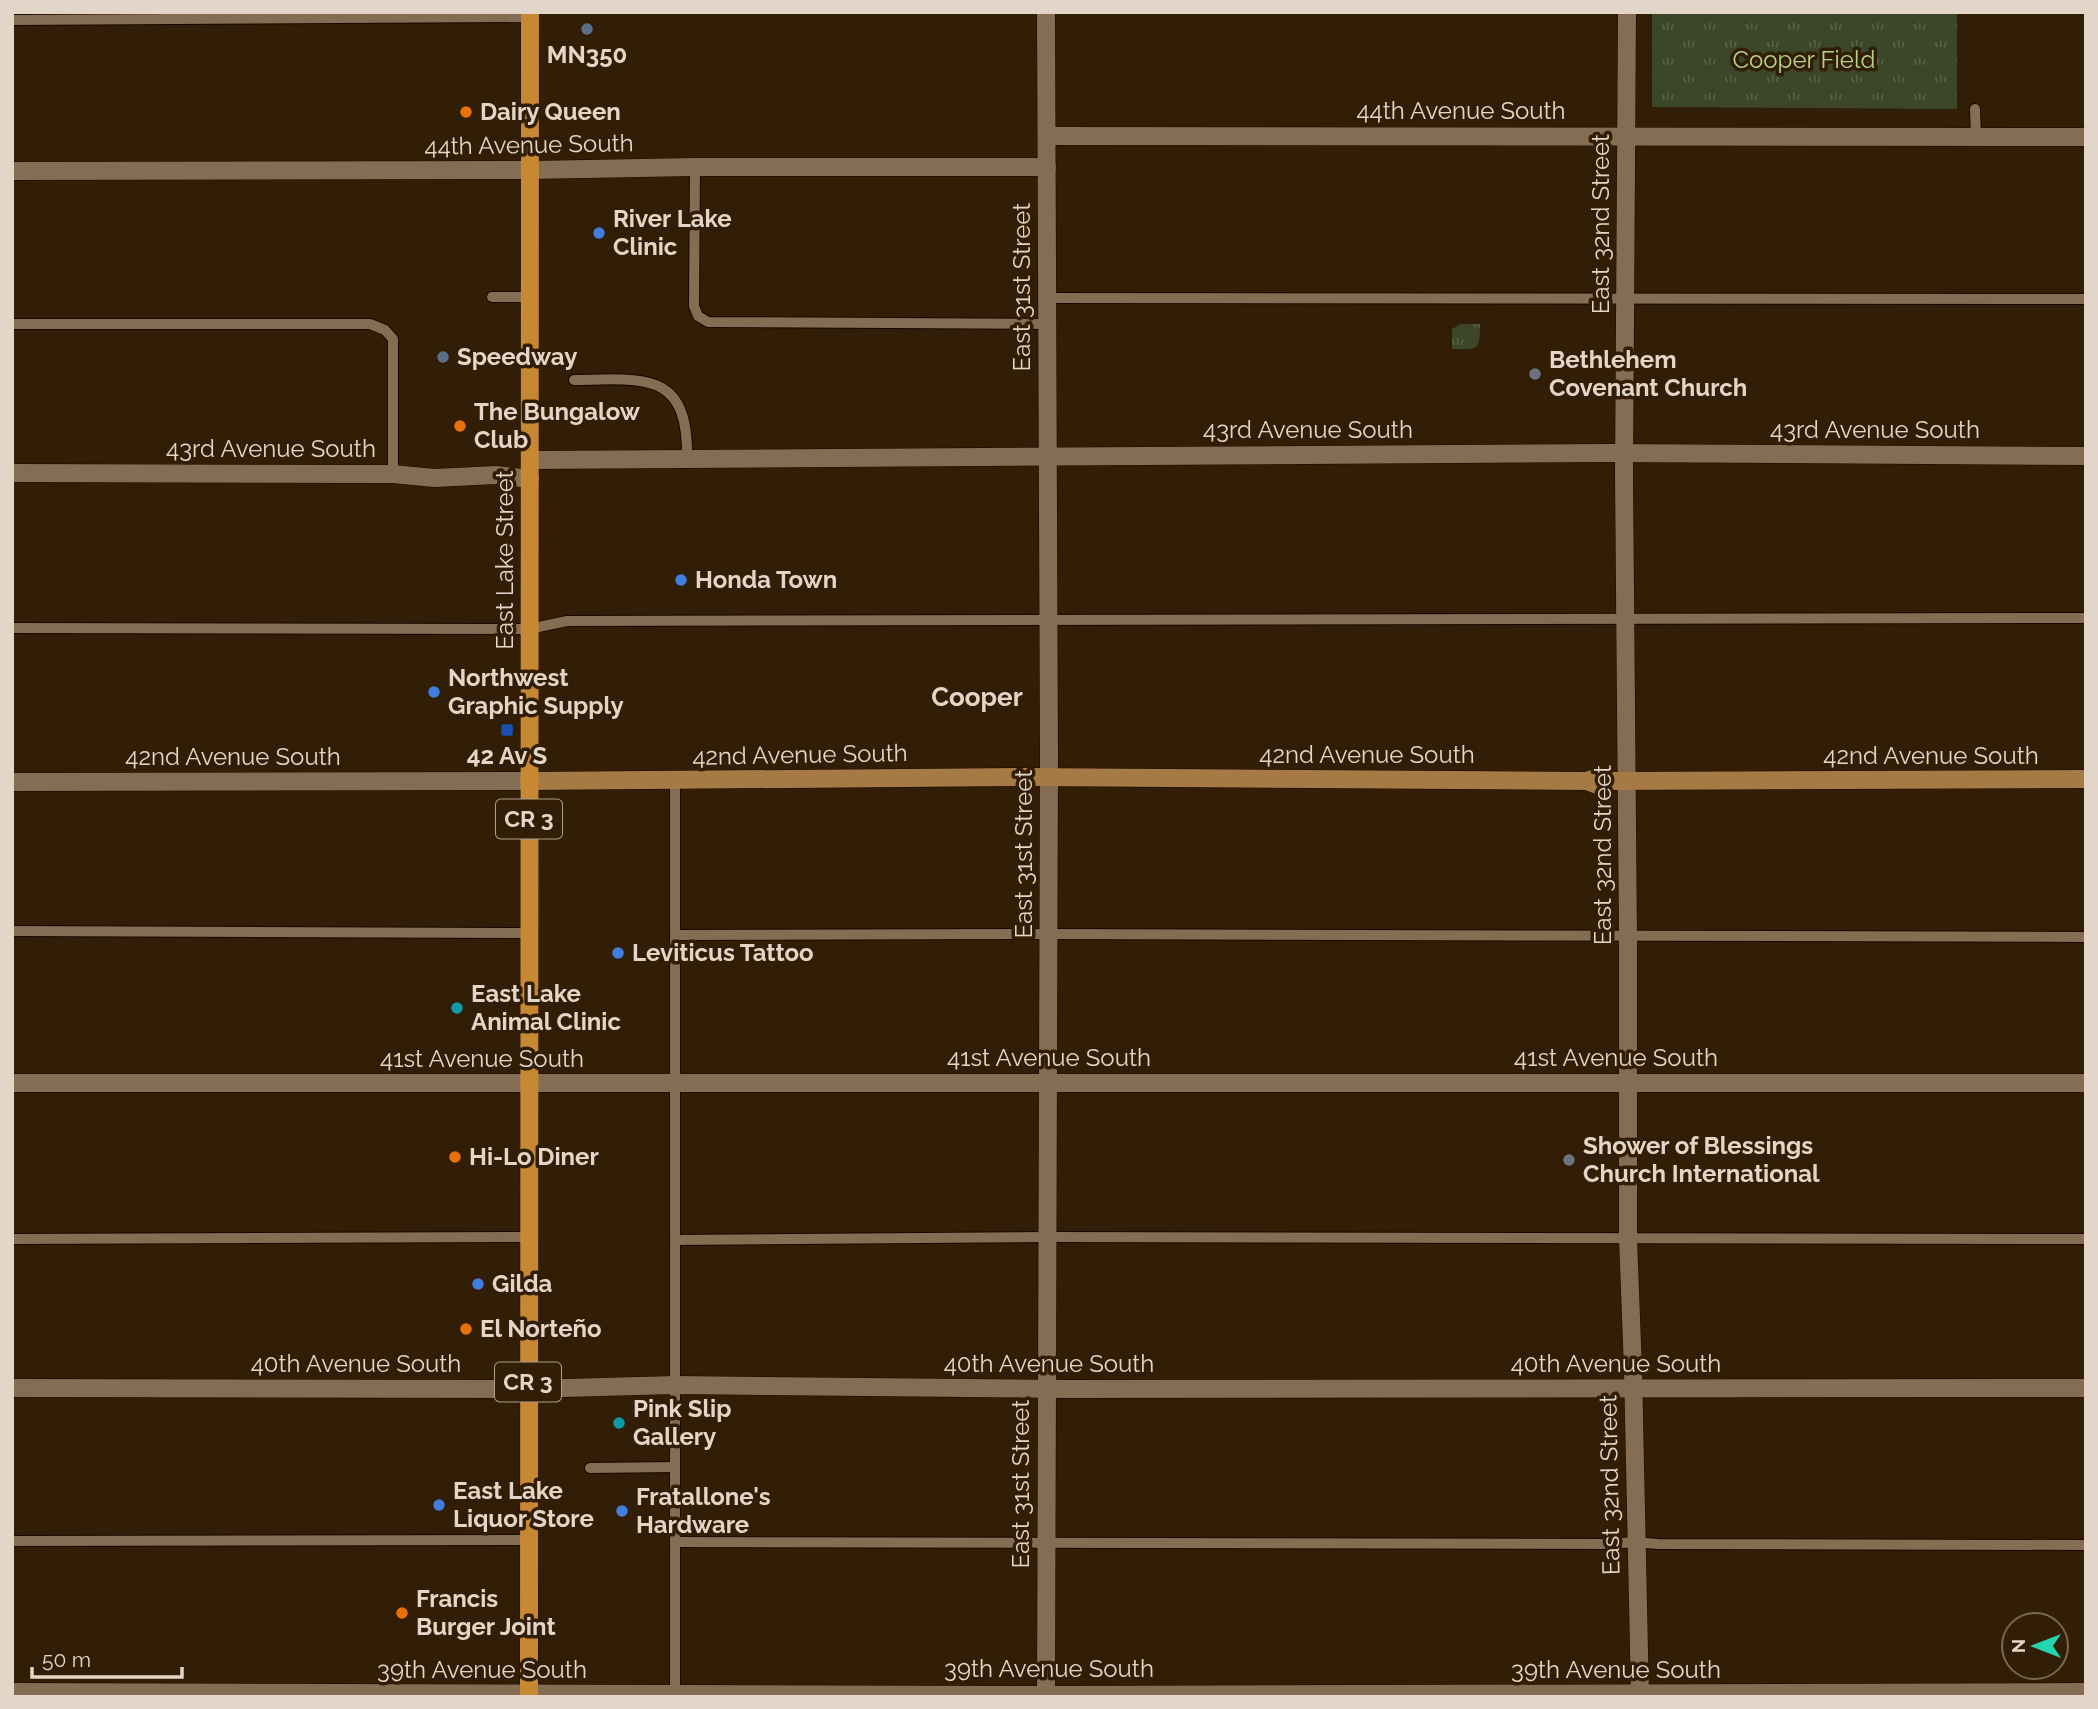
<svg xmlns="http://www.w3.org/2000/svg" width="2098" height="1709" font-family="Raleway,sans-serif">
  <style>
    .park { fill: url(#park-tufts) }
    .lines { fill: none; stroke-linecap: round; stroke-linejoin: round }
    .lane-casing { stroke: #190700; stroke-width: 12 }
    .street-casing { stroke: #190700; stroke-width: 19 }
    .secondary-casing { stroke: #190700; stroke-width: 19 }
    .primary-casing { stroke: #190700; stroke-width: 19 }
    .lane { stroke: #856d53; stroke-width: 10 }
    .street { stroke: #856d53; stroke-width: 18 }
    .secondary { stroke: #a67a44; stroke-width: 18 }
    .primary { stroke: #c78834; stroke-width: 18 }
    .service-dot { fill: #5c6f8a; stroke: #321e06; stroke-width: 2.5 }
    .food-dot { fill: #e8710a; stroke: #321e06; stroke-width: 2.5 }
    .shop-dot { fill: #3f7fe0; stroke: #321e06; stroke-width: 2.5 }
    .worship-dot { fill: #6b7280; stroke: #321e06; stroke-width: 2.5 }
    .transit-dot { fill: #1a4fb4; stroke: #321e06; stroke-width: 2.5 }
    .culture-dot { fill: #0f9aa8; stroke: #321e06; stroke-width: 2.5 }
    .labels { text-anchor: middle; stroke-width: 7; stroke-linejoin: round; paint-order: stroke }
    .shield { fill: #321e06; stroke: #ae9e8d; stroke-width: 2 }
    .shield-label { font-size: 23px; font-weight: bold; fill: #e3d5c7 }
    .poi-label { font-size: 24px; font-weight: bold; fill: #e3d5c7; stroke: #321e06; text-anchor: start }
    .park-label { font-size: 24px; fill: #b7d38a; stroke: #321e06 }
    .street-label { font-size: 24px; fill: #e3d5c7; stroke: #321e06 }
    .neighbourhood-label { font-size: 26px; font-weight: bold; fill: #e3d5c7; stroke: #321e06 }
  </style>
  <defs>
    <pattern id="park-tufts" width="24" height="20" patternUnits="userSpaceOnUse" patternTransform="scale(1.75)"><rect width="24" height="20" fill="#3b4728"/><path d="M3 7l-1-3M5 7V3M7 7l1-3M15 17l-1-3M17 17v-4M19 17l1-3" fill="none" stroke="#576146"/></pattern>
  </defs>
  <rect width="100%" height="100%" fill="#321e06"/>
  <g class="park">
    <path d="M1652,12H1957V109L1652,107Z"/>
    <path d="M1461,324H1480C1480,352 1478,349 1452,349V329Z"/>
  </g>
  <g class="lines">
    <g class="lane-casing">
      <g id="lane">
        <path d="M12,20L530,17"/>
        <path d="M1975,109L1976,136"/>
        <path d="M695,167L694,306L698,316L708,322L1047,324"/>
        <path d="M492,297H530"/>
        <path d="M1047,298L2086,299"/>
        <path d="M12,324H370L385,330L393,339V474"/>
        <path d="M574,380C644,379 689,370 687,459"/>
        <path d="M12,628L529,629L567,621L2086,618"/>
        <path d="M675,780V1697"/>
        <path d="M12,931L530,933"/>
        <path d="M675,935L1048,934L2086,937"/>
        <path d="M12,1239L530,1237"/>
        <path d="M675,1240L1047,1237L2086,1239"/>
        <path d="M590,1468L675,1467"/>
        <path d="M12,1541L529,1540"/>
        <path d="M675,1542L1610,1544L1635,1542L1658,1544L2086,1545"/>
      </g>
    </g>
    <g class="street-casing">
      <g id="street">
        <path d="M1627,12L1624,475L1628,937V1238L1633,1370L1640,1697"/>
        <path d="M1047,136L2086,137"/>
        <path d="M12,171L531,170L695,167H1047"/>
        <path d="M530,460L1608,453L2086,456"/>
        <path d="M12,473L393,474L434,478L496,475L530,479"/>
        <path d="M12,782L529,781"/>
        <path d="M12,1083H2086"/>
        <path d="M12,1388L528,1389L675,1385L1067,1389L2086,1388"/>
        <path d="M12,1692C703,1696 1395,1696 2086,1692"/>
        <path d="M1046,1697L1049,761L1046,12"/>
      </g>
    </g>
    <g class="secondary-casing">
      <g id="secondary">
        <path d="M529,781L1028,777L1587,781L1600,776L1608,781L1600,786L1587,781"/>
        <path d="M1608,781L2086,779"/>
      </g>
    </g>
    <g class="primary-casing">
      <path id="primary" d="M529,1697L530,12"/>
    </g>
    <use href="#lane" class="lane"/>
    <use href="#street" class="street"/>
    <use href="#secondary" class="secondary"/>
    <use href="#primary" class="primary"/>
  </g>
  <g class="service-dot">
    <circle cx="587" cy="29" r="7"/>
    <circle cx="443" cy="357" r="7"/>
  </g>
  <g class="food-dot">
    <circle cx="466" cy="112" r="7"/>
    <circle cx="460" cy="426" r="7"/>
    <circle cx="455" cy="1157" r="7"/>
    <circle cx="466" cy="1329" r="7"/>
    <circle cx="402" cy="1613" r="7"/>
  </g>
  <g class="shop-dot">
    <circle cx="599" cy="233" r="7"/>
    <circle cx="681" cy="580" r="7"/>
    <circle cx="434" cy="692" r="7"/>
    <circle cx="618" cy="953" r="7"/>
    <circle cx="478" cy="1284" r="7"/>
    <circle cx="439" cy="1505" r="7"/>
    <circle cx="622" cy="1511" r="7"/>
  </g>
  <g class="worship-dot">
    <circle cx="1535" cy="374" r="7"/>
    <circle cx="1569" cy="1160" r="7"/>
  </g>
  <rect class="transit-dot" x="500" y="723" width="14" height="14" rx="3.5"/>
  <g class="culture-dot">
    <circle cx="457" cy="1008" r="7"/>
    <circle cx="619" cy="1423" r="7"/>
  </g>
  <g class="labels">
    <g class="shield">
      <rect x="496" y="799.5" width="66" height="39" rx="5"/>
      <rect x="495" y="1362.5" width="66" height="39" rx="5"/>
    </g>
    <g class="shield-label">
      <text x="529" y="827">CR 3</text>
      <text x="528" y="1390">CR 3</text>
    </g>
    <g class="poi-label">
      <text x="587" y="63" text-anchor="middle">MN350</text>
      <text x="480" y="120">Dairy Queen</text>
      <text x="613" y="227">River Lake<tspan x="613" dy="28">Clinic</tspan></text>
      <text x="457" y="365">Speedway</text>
      <text x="1549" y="368">Bethlehem<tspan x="1549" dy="28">Covenant Church</tspan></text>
      <text x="474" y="420">The Bungalow<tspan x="474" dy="28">Club</tspan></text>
      <text x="695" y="588">Honda Town</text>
      <text x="448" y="686">Northwest<tspan x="448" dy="28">Graphic Supply</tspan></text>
      <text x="507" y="764" text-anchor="middle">42 Av S</text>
      <text x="632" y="961">Leviticus Tattoo</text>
      <text x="471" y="1002">East Lake<tspan x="471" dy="28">Animal Clinic</tspan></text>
      <text x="1583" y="1154">Shower of Blessings<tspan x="1583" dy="28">Church International</tspan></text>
      <text x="469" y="1165">Hi-Lo Diner</text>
      <text x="492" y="1292">Gilda</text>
      <text x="480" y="1337">El Norteño</text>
      <text x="633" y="1417">Pink Slip<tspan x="633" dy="28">Gallery</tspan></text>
      <text x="453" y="1499">East Lake<tspan x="453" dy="28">Liquor Store</tspan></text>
      <text x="636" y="1505">Fratallone's<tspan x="636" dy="28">Hardware</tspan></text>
      <text x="416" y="1607">Francis<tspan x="416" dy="28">Burger Joint</tspan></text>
    </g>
    <g class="park-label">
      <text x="1804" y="68">Cooper Field</text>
    </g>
    <g class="street-label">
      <text x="1461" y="119">44th Avenue South</text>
      <text transform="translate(529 145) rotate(-1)" y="8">44th Avenue South</text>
      <text transform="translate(1601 224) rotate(-90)" y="8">East 32nd Street</text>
      <text transform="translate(1022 287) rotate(-90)" y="8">East 31st Street</text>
      <text x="1308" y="438">43rd Avenue South</text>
      <text x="1875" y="438">43rd Avenue South</text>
      <text x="271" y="457">43rd Avenue South</text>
      <text transform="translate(505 560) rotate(-90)" y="8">East Lake Street</text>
      <text transform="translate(800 755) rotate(-1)" y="8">42nd Avenue South</text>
      <text x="1367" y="763">42nd Avenue South</text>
      <text x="1931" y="764">42nd Avenue South</text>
      <text x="233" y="765">42nd Avenue South</text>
      <text transform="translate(1024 854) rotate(-90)" y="8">East 31st Street</text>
      <text transform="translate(1603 855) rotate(-90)" y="8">East 32nd Street</text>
      <text x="1049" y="1066">41st Avenue South</text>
      <text x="1616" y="1066">41st Avenue South</text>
      <text x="482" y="1067">41st Avenue South</text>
      <text x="356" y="1372">40th Avenue South</text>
      <text x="1049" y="1372">40th Avenue South</text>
      <text x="1616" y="1372">40th Avenue South</text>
      <text transform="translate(1021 1484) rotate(-90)" y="8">East 31st Street</text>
      <text transform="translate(1610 1485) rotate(-91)" y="8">East 32nd Street</text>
      <text x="1049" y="1677">39th Avenue South</text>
      <text x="482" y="1678">39th Avenue South</text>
      <text x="1616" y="1678">39th Avenue South</text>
    </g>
    <g class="neighbourhood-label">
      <text x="977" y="706">Cooper</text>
    </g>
  </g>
  <rect width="2098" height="1709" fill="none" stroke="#e3d5c7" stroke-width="28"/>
  <g transform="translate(2035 1646) rotate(270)"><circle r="33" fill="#321e06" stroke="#796753" stroke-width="2"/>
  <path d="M0-5L12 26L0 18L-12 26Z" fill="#23d5af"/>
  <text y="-10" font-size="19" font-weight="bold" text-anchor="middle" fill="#e3d5c7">N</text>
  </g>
  <path d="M32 1667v10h150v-10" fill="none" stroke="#e3d5c7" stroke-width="3.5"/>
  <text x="42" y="1667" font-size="21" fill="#e3d5c7" stroke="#321e06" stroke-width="5" paint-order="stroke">50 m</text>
</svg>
